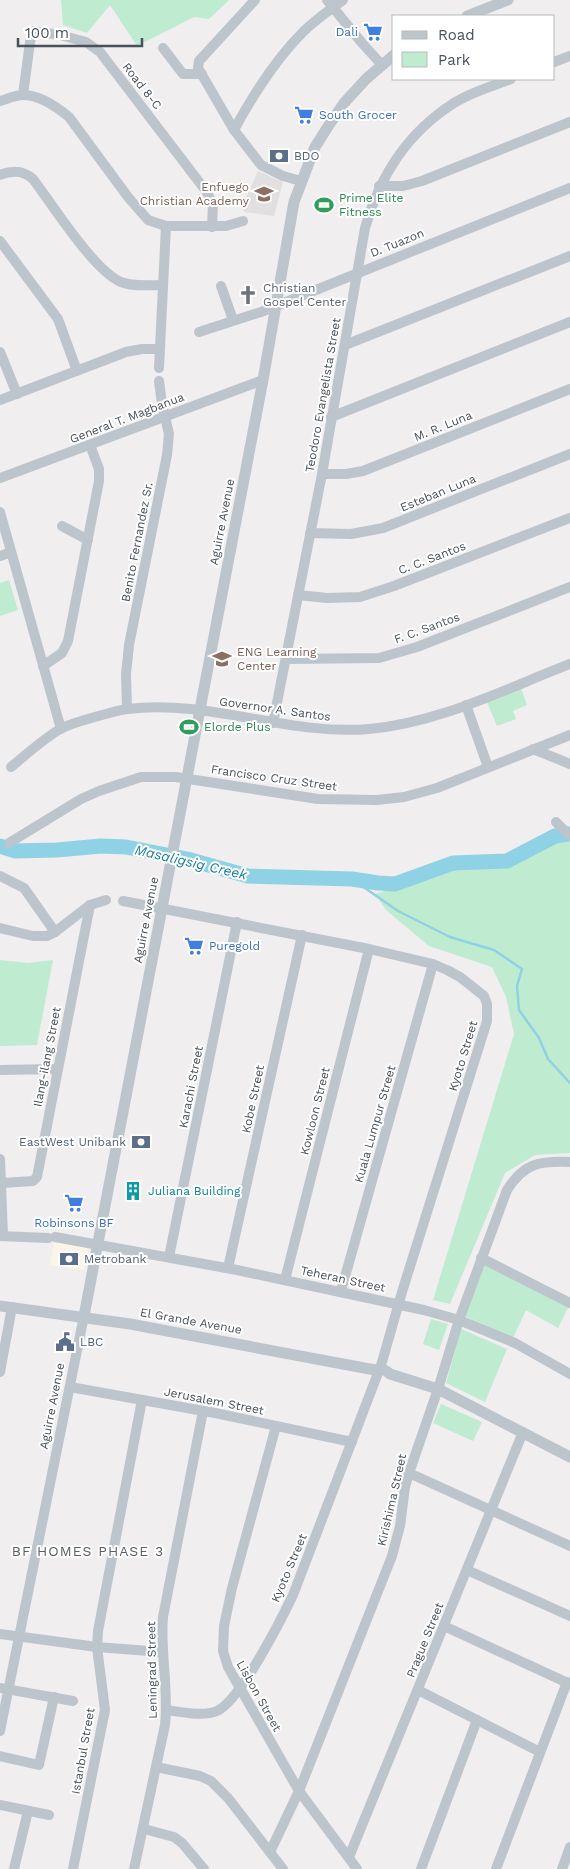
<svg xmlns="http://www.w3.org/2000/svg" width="570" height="1869" font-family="'Work Sans',sans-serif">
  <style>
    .commercial { fill: #faf5e8 }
    .education { fill: #e1dfdf }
    .green { fill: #bfebd1 }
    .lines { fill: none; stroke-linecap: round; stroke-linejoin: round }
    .stream { stroke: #8fd1e5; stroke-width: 2.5 }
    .river { stroke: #8fd1e5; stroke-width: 15 }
    .minor { stroke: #bdc5cc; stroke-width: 10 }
    .tertiary { stroke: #bdc5cc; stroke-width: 11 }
    .labels { text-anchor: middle; stroke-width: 4; stroke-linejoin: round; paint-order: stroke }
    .shop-label { font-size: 12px; fill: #366cbe; stroke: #fff; text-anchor: start }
    .street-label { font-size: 12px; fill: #47515a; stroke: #fff }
    .service-label { font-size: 12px; fill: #4e5e75; stroke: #fff; text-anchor: start }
    .education-label { font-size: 12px; fill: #785e54; stroke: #fff; text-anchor: end }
    .leisure-label { font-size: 12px; fill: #27864d; stroke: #fff; text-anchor: start }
    .worship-label { font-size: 12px; fill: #5b616d; stroke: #fff; text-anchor: start }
    .culture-label { font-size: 12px; fill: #0d838f; stroke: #fff; text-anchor: start }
    .water-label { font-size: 14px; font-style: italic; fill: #177e9d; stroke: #fff }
    .neighbourhood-label { font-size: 14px; letter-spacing: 1px; fill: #5b5e62; stroke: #fff }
  </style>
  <rect width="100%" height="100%" fill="#f0eeee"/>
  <path class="commercial" d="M54,1242L87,1248L88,1250L84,1270L50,1265Z"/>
  <path class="education" d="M258,171L283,182L274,216L244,212L242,206Z"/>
  <g class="green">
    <path d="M61,0H229L209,19L194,17L137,46L110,5L87,33L63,25Z"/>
    <path d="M9,580L18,610L0,616V583Z"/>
    <path d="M521,688L527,705L513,711L516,719L497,726L487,702Z"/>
    <path d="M570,834V1153L535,1155L505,1173L450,1304L433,1300L514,1034L506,997L492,967L429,946L386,910L375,894L455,869L509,866L555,836Z"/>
    <path d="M0,960L28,963L53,960L37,1045L0,1046Z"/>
    <path d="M484,1264L569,1306L558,1328L526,1310L513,1338L465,1316Z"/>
    <path d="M431,1319L448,1324L439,1350L423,1344Z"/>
    <path d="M461,1329L507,1349L485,1402L446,1383Z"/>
    <path d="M441,1404L482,1422L473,1441L433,1423Z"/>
  </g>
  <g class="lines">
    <path class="stream" d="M352,879L398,911L450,937L494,950L522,969L517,986L519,1010L539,1038L548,1059L570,1083"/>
    <path class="river" d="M0,846L15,851L57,850L101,846L126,847L187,859L248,876L352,879L378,883L395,884L453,863L507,861L555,836L570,834"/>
    <g class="minor">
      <path d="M255,0L199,61L198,68L234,130L261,165L283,176L301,181"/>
      <path d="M327,0L362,43L381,64"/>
      <path d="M163,48L183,74H202"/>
      <path d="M554,62L570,56"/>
      <path d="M23,95L30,42L33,31L60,35L86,42L100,52L206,191L213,204L212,227"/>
      <path d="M0,101C7,99 16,95 23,95C39,95 57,107 69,117L128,197L148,220L166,226H226L243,221"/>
      <path d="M234,130C253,95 275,60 303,32C315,20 330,10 343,0"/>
      <path d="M0,175C12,170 23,170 33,179C52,204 94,271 121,282C133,287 150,285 163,285"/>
      <path d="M379,186H403L422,181L570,122"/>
      <path d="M0,241L58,319L77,371"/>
      <path d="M221,286L233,320"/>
      <path d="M199,332L261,312L570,188"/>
      <path d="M345,345L570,256"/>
      <path d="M0,352L17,394"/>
      <path d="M159,368L166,226"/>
      <path d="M0,400L126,352L142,349H160"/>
      <path d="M331,417L570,322"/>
      <path d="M322,474H346L363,471L570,389"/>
      <path d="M0,478L263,380"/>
      <path d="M0,512L61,729"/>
      <path d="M62,526L88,540"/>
      <path d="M310,533L351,534L383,528L570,454"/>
      <path d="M0,556L11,552"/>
      <path d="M298,595L327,598L360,597L394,586L570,518"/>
      <path d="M286,659L379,658L417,647L570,587"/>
      <path d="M43,666L62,653L68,641L99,481V469L90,445"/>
      <path d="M466,705L488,767"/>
      <path d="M127,709L126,674L129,645L167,455L169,434L162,404L159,381"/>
      <path d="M273,723L322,474L365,228C380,175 407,133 454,103C471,92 493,86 511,79"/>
      <path d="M533,749L570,764"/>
      <path d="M11,767C27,754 44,738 62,728C75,722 88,719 102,715C110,713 119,710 128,709C209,699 288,736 369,729C439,723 505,689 570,664"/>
      <path d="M556,822L570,836"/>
      <path d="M9,843L81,799L99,791L141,777H176L318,799L377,800L404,797L437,788L570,735"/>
      <path d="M0,876L24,888L55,932"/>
      <path d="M123,901L369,949L433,964L447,970L460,977L484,996L487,1004V1021L402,1292L380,1369"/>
      <path d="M0,928L33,936H47L55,932L90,905L106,900"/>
      <path d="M0,1070L57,1069"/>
      <path d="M0,1159L3,1236"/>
      <path d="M2,1183L33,1181L37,1177L90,905"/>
      <path d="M0,1236L48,1238"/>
      <path d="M55,1237L237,1270L424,1310L459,1320L515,1343L570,1374"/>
      <path d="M169,1257L237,922"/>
      <path d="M481,1258L570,1303"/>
      <path d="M228,1268L302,935"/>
      <path d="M285,1280L369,949"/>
      <path d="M341,1291L433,964"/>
      <path d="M0,1372L12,1307"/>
      <path d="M70,1387L215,1413L352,1442"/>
      <path d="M276,1426L232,1588L224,1626L223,1651L228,1667L299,1791L357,1869"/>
      <path d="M409,1473L570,1546"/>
      <path d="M467,1570L570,1616"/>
      <path d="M444,1626L570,1684"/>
      <path d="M0,1634L97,1647L162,1652"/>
      <path d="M0,1688L73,1701"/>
      <path d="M418,1690L540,1752"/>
      <path d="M166,1710C181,1712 203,1717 217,1711C240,1701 281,1620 293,1595L378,1373"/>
      <path d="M0,1731L84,1316"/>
      <path d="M0,1756L39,1765L54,1697"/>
      <path d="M156,1767L200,1776L211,1781L228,1798L283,1869"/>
      <path d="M0,1805L49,1815"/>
      <path d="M144,1829L174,1837L182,1843L204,1869"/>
      <path d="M270,1852L299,1791L392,1556L400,1526L405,1487L409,1473L438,1389L459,1320L507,1190C524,1163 539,1161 570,1162"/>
      <path d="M349,1857L523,1432"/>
      <path d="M14,1869L28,1811"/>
      <path d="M73,1869L105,1710L97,1647L98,1631L142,1400"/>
      <path d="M134,1869L165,1725C169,1689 160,1653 163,1617L203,1411"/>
      <path d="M421,1869L477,1720"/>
      <path d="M496,1869L567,1682"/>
      <path d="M562,1869L570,1847"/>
    </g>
    <g class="tertiary">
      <path d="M467,16L508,0"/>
      <path d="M0,1306L130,1324L375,1370C381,1368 385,1369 390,1374L438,1389L570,1457"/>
      <path d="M84,1316L263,380L294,202L315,147L329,125L344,103L366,79L394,55"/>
    </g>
  </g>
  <defs>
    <g id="supermarket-bare" transform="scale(1.5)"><path d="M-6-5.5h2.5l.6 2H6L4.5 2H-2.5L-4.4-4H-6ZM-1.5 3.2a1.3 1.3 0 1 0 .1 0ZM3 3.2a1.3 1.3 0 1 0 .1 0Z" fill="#3f7fe0" stroke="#fff" stroke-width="2.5" paint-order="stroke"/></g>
    <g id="bank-bare" transform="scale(1.5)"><path d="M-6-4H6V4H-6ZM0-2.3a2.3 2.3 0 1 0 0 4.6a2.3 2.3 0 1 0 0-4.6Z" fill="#5c6f8a" stroke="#fff" stroke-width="2.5" paint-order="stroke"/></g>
    <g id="school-bare" transform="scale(1.5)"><path d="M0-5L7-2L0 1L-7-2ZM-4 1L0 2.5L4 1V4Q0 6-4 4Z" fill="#8d6e63" stroke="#fff" stroke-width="2.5" paint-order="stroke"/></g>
    <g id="stadium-bare" transform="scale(1.5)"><path d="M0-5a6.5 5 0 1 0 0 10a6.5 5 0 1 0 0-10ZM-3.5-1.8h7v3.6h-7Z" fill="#2e9e5b" stroke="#fff" stroke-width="2.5" paint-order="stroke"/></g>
    <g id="church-bare" transform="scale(1.5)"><path d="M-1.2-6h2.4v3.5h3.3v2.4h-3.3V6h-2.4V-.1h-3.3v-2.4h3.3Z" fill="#6b7280" stroke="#fff" stroke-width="2.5" paint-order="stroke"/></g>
    <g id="building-bare" transform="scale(1.5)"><path d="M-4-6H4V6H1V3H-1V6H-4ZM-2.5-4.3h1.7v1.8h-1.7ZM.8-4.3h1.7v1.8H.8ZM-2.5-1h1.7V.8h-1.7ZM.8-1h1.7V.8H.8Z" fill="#0f9aa8" stroke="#fff" stroke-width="2.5" paint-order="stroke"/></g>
    <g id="civic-bare" transform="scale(1.5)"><path d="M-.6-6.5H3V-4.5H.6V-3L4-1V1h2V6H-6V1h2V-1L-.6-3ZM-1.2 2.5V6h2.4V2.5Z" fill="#5c6f8a" stroke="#fff" stroke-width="2.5" paint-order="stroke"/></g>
  </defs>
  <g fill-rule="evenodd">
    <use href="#supermarket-bare" x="373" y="32"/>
    <use href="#supermarket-bare" x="304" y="115"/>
    <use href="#bank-bare" x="279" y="156"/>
    <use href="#school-bare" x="264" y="194"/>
    <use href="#stadium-bare" x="324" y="205"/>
    <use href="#church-bare" x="248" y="295"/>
    <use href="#school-bare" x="222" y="659"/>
    <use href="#stadium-bare" x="189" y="727"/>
    <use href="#supermarket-bare" x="194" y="946"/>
    <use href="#bank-bare" x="141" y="1142"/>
    <use href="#building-bare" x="133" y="1191"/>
    <use href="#supermarket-bare" x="74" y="1203"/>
    <use href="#bank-bare" x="69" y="1259"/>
    <use href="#civic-bare" x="65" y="1342"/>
  </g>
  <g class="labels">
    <g class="shop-label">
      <text x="358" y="36" text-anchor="end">Dali</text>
      <text x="319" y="119">South Grocer</text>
      <text x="209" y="950">Puregold</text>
      <text x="74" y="1227" text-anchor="middle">Robinsons BF</text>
    </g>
    <g class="street-label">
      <text transform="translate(142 86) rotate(52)" y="4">Road 8-C</text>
      <text transform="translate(397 243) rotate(-22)" y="4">D. Tuazon</text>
      <text transform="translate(323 395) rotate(-80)" y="4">Teodoro Evangelista Street</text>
      <text transform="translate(127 418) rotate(-21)" y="4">General T. Magbanua</text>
      <text transform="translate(443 426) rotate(-22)" y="4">M. R. Luna</text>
      <text transform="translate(438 493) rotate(-22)" y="4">Esteban Luna</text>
      <text transform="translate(222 522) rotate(-79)" y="4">Aguirre Avenue</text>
      <text transform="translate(137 542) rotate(-79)" y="4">Benito Fernandez Sr.</text>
      <text transform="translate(432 558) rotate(-21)" y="4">C. C. Santos</text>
      <text transform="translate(427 628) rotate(-20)" y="4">F. C. Santos</text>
      <text transform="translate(275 709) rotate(8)" y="4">Governor A. Santos</text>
      <text transform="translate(274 778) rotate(8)" y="4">Francisco Cruz Street</text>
      <text transform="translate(146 920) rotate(-79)" y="4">Aguirre Avenue</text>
      <text transform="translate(463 1056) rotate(-73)" y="4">Kyoto Street</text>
      <text transform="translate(47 1057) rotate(-79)" y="4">Ilang-ilang Street</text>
      <text transform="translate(191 1087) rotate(-79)" y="4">Karachi Street</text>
      <text transform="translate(253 1099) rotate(-78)" y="4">Kobe Street</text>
      <text transform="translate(315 1111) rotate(-76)" y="4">Kowloon Street</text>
      <text transform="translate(375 1124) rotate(-74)" y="4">Kuala Lumpur Street</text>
      <text transform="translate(343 1279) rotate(12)" y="4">Teheran Street</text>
      <text transform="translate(191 1321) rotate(10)" y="4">El Grande Avenue</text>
      <text transform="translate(214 1401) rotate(11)" y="4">Jerusalem Street</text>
      <text transform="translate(52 1406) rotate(-79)" y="4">Aguirre Avenue</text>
      <text transform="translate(392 1500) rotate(-77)" y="4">Kirishima Street</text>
      <text transform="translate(289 1568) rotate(-67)" y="4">Kyoto Street</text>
      <text transform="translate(425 1640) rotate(-68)" y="4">Prague Street</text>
      <text transform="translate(152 1670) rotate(-91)" y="4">Leningrad Street</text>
      <text transform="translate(259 1696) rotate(61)" y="4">Lisbon Street</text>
      <text transform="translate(83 1751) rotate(-80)" y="4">Istanbul Street</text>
    </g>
    <g class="service-label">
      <text x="294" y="160">BDO</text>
      <text x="126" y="1146" text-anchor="end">EastWest Unibank</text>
      <text x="84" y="1263">Metrobank</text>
      <text x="80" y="1346">LBC</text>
    </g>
    <g class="education-label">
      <text x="249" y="191">Enfuego<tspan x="249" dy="14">Christian Academy</tspan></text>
      <text x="237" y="656" text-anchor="start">ENG Learning<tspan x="237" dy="14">Center</tspan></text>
    </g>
    <g class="leisure-label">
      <text x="339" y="202">Prime Elite<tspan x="339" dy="14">Fitness</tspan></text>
      <text x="204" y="731">Elorde Plus</text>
    </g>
    <g class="worship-label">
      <text x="263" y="292">Christian<tspan x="263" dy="14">Gospel Center</tspan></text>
    </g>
    <g class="culture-label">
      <text x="148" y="1195">Juliana Building</text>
    </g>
    <g class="water-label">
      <text transform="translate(191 862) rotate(13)" y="5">Masaligsig Creek</text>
    </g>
    <g class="neighbourhood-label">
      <text x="88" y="1556">BF HOMES PHASE 3</text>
    </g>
  </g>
  <rect x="392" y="15" width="162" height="65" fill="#ffffff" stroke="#b5b9bd"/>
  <rect x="402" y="31" width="25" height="8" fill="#bdc5cc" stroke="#b5b9bd"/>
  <text x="438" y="40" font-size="15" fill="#47515a">Road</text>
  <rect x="402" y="52" width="25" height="15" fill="#bfebd1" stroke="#b5b9bd"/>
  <text x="438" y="65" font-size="15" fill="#47515a">Park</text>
  <path d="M18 38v8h124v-8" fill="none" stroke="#47515a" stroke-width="2.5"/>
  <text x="25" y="38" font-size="15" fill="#47515a" stroke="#ffffff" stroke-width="4" paint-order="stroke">100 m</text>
</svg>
